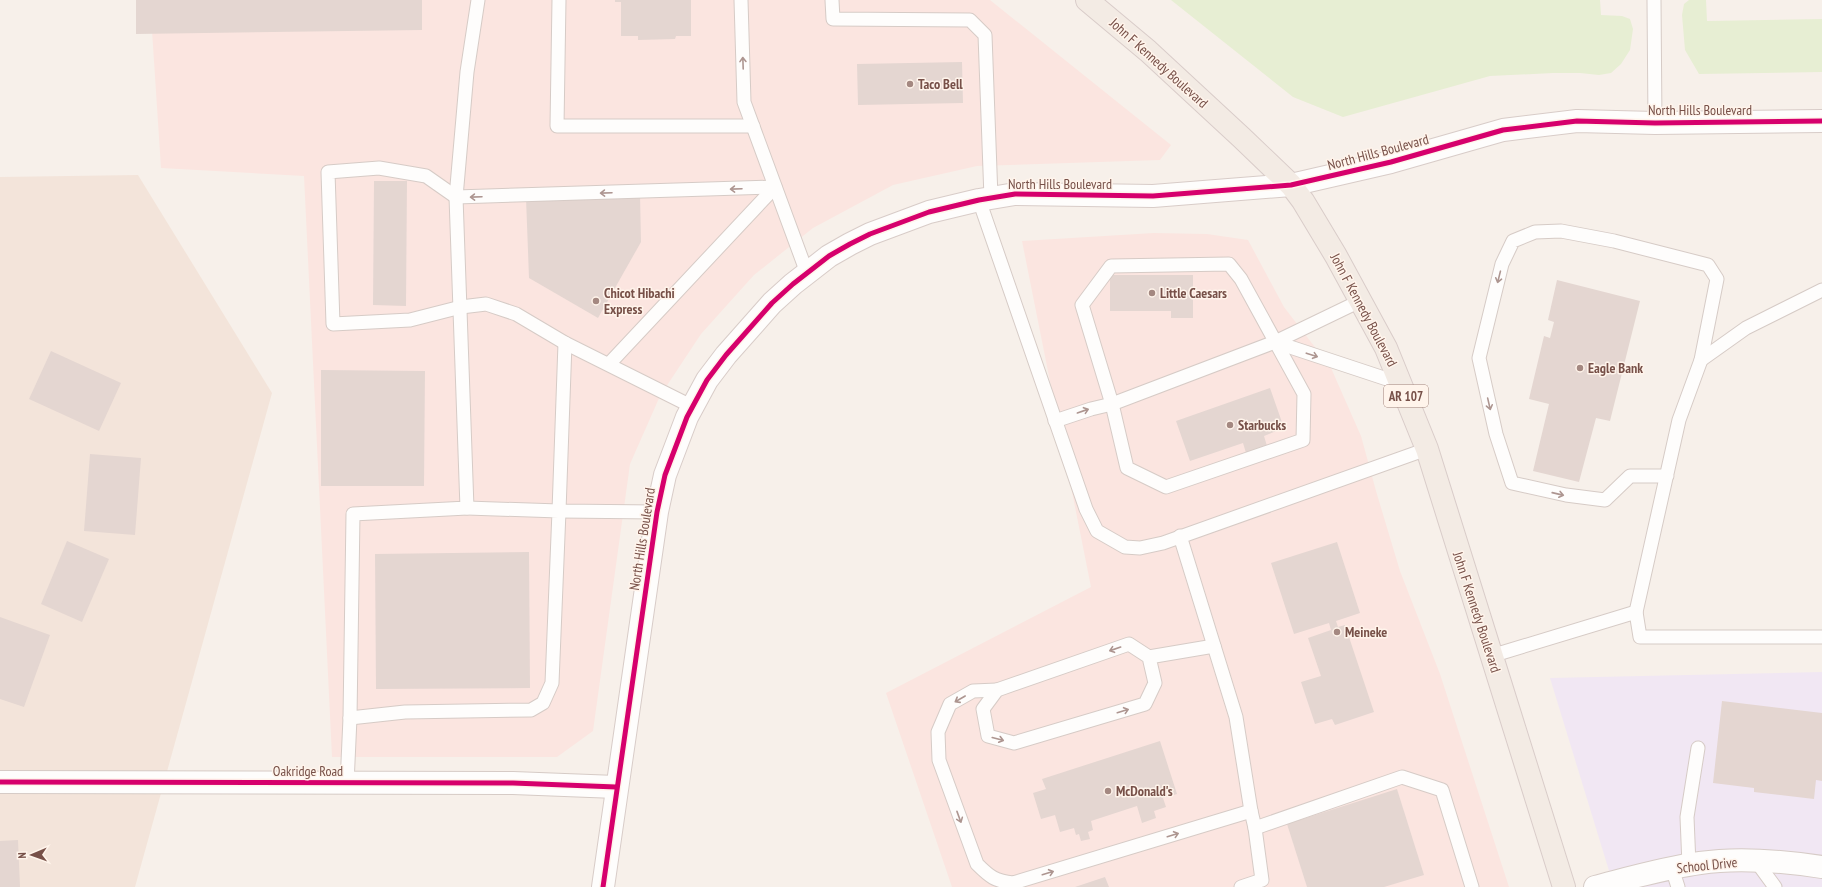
<svg xmlns="http://www.w3.org/2000/svg" width="1822" height="887" font-family="'PT Sans Narrow',sans-serif">
  <style>
    .residential { fill: #f3e4da }
    .commercial { fill: #fbe5e0 }
    .education { fill: #f1e7f3 }
    .green { fill: #e7eed3 }
    .building { fill: #e4d6d1 }
    .lines { fill: none; stroke-linecap: round; stroke-linejoin: round }
    .lane-casing { stroke: #d6cbc6; stroke-width: 15 }
    .street-casing { stroke: #d6cbc6; stroke-width: 24 }
    .secondary-casing { stroke: #d8ccc8; stroke-width: 24 }
    .primary-casing { stroke: #d9ccc9; stroke-width: 24 }
    .lane { stroke: #fefdfc; stroke-width: 13 }
    .street { stroke: #fefdfc; stroke-width: 22 }
    .secondary { stroke: #fefdfc; stroke-width: 22 }
    .primary { stroke: #f3ebe4; stroke-width: 22 }
    .cycleway-casing { stroke: #fff4eb; stroke-width: 8 }
    .cycleway { stroke: #d6006c; stroke-width: 5 }
    .oneway { stroke: #ad9590 }
    .poi-dot { fill: #a48881; stroke: #fff4eb; stroke-width: 1.5 }
    .labels { text-anchor: middle; stroke-width: 3; stroke-linejoin: round; paint-order: stroke }
    .shield { fill: #fff4eb; stroke: #a08179; stroke-width: 1 }
    .shield-label { font-size: 13px; font-weight: bold; fill: #775048 }
    .street-label { font-size: 14px; fill: #775048; stroke: #fff4eb }
    .poi-label { font-size: 14px; font-weight: bold; fill: #775048; stroke: #fff4eb; text-anchor: start }
  </style>
  <rect width="100%" height="100%" fill="#f7f0ea"/>
  <path class="residential" d="M138,175L272,393L135,887H0V177Z"/>
  <g class="commercial">
    <path d="M150,0H990L1171,145L1160,160L977,166L893,185L813,228L754,275L701,334L660,396L630,464L593,731L557,757H332L304,176L161,168Z"/>
    <path d="M1154,233L1207,234L1248,240L1284,307L1331,368L1361,436L1376,491L1400,571L1440,674L1509,887H952L886,693L1091,587L1022,241Z"/>
  </g>
  <path class="education" d="M1822,672V887H1614L1550,678Z"/>
  <g class="green">
    <path d="M1171,0H1600L1601,15L1622,16L1630,19L1633,29L1630,50L1621,64L1611,73L1599,75L1580,73H1553L1490,76L1343,117L1293,97Z"/>
    <path d="M1689,0H1706L1707,21L1822,19V72L1699,74L1685,50L1682,15L1684,4Z"/>
  </g>
  <g class="building">
    <path d="M136,0H422V30L136,34Z"/>
    <path d="M615,0H691V36H676L675,39L638,40V36H621V2H615Z"/>
    <path d="M962,62L963,103L858,105L857,64Z"/>
    <path d="M374,181H407L406,306L373,305Z"/>
    <path d="M640,194L641,242L598,318L529,278L526,198Z"/>
    <path d="M1110,275H1193V318H1171V311H1110Z"/>
    <path d="M1557,280L1640,301L1610,421L1596,418L1579,482L1533,471L1549,404L1529,399L1544,336L1550,338L1554,322L1548,320Z"/>
    <path d="M51,351L121,383L99,431L29,399Z"/>
    <path d="M321,370L425,371L424,486H321Z"/>
    <path d="M1270,388L1284,428L1264,436L1267,446L1246,453L1243,443L1190,461L1176,421Z"/>
    <path d="M90,454L141,458L135,535L84,531Z"/>
    <path d="M67,541L109,559L82,622L41,604Z"/>
    <path d="M1337,542L1360,613L1336,621L1338,627L1345,625L1374,712L1335,725L1332,719L1315,724L1301,682L1321,676L1308,638L1331,630L1329,623L1294,634L1271,563Z"/>
    <path d="M529,552L530,688L376,689L375,554Z"/>
    <path d="M0,617L50,635L24,707L0,699Z"/>
    <path d="M1722,701L1822,713V781L1816,780L1814,799L1754,792V788L1713,783Z"/>
    <path d="M1160,741L1177,794L1163,798L1166,807L1154,811L1156,818L1142,823L1137,806L1091,821L1093,830L1088,832L1090,839L1081,841L1079,834L1076,835L1074,828L1060,832L1055,815L1041,819L1033,793L1046,789L1042,779Z"/>
    <path d="M1397,789L1424,875L1384,887H1307L1287,824Z"/>
    <path d="M18,840L20,887H0V841Z"/>
    <path d="M1105,877L1109,887H1075Z"/>
  </g>
  <g class="lines">
    <g class="lane-casing">
      <g id="lane">
        <path d="M559,0L557,126H753"/>
        <path d="M741,0L744,102L807,273"/>
        <path d="M832,0L833,19L970,20L985,35L991,198"/>
        <path d="M1654,0L1655,123"/>
        <path d="M979,200L1086,509L1097,531L1125,547L1140,548L1163,543L1427,449"/>
        <path d="M1229,264L1241,279L1304,394L1303,440L1166,487L1127,468L1112,404L1082,305L1111,266Z"/>
        <path d="M1275,342L1402,384"/>
        <path d="M565,343L559,511L657,512"/>
        <path d="M1701,360L1746,328L1822,290"/>
        <path d="M609,364L775,187"/>
        <path d="M693,407L565,343L516,314L486,304L461,307L410,320L333,324L328,172L379,168L426,176L456,197L775,187"/>
        <path d="M1055,421L1091,409L1112,404L1275,342L1360,301"/>
        <path d="M1180,536L1236,717L1251,811L1255,828L1262,880L1241,887"/>
        <path d="M1636,612L1679,420L1701,360L1717,279L1708,265L1614,241L1561,231L1535,232L1513,241L1502,264L1479,358L1496,434L1512,483L1566,495L1605,500L1630,476H1667"/>
        <path d="M1491,656L1636,612L1640,637H1822"/>
        <path d="M1149,657L1155,683L1145,704L1014,743L988,736L983,709L997,690L1129,644L1149,657L1214,646"/>
        <path d="M997,690L973,691L950,704L938,732L939,760L977,864C990,877 995,881 1013,883L1251,811"/>
        <path d="M350,718L405,712L531,710L543,703L552,683L559,511L467,508"/>
        <path d="M347,784L350,718L353,514L467,508L456,197L467,72L478,0"/>
        <path d="M1255,828L1402,777L1442,790L1472,887"/>
        <path d="M1756,861L1775,887"/>
        <path d="M1689,865L1687,817L1698,748"/>
        <path d="M1672,868L1678,887"/>
      </g>
    </g>
    <g class="street-casing">
      <g id="street">
        <path d="M0,782L513,783L616,787"/>
        <path d="M1595,887C1630,878 1664,868 1700,863C1740,857 1782,861 1822,867"/>
      </g>
    </g>
    <g class="secondary-casing">
      <path id="secondary" d="M603,887L657,512L665,475L687,417L707,380L726,355L772,303L793,284L829,256L850,244L870,234L929,212L979,200L1015,194L1153,196L1291,185L1391,162L1503,130L1577,121L1655,123L1822,121"/>
    </g>
    <g class="primary-casing">
      <path id="primary" d="M1087,0L1148,51L1242,138L1291,185L1303,201L1336,256L1386,348L1427,449L1564,887"/>
    </g>
    <use href="#lane" class="lane"/>
    <use href="#street" class="street"/>
    <use href="#secondary" class="secondary"/>
    <use href="#primary" class="primary"/>
    <g class="cycleway-casing">
      <g id="cycleway">
        <path d="M0,782L513,783L616,787"/>
        <path d="M603,887L657,512L665,475L687,417L707,380L726,355L772,303L793,284L829,256L850,244L870,234L929,212L979,200L1015,194L1153,196L1291,185L1391,162L1503,130L1577,121L1655,123L1822,121"/>
      </g>
    </g>
    <use href="#cycleway" class="cycleway"/>
  </g>
  <defs><path id="oneway-shaft" d="M-6 0H5M1.5-3L5.5 0L1.5 3" fill="none" stroke-width="1.6" stroke-linecap="round" stroke-linejoin="round"/></defs>
  <g class="oneway">
    <use href="#oneway-shaft" transform="translate(743 63) rotate(-92)"/>
    <use href="#oneway-shaft" transform="translate(736 189) rotate(178)"/>
    <use href="#oneway-shaft" transform="translate(606 193) rotate(178)"/>
    <use href="#oneway-shaft" transform="translate(476 197) rotate(178)"/>
    <use href="#oneway-shaft" transform="translate(1499 277) rotate(104)"/>
    <use href="#oneway-shaft" transform="translate(1312 355) rotate(18)"/>
    <use href="#oneway-shaft" transform="translate(1489 404) rotate(77)"/>
    <use href="#oneway-shaft" transform="translate(1083 411) rotate(-19)"/>
    <use href="#oneway-shaft" transform="translate(1558 494) rotate(13)"/>
    <use href="#oneway-shaft" transform="translate(1115 649) rotate(161)"/>
    <use href="#oneway-shaft" transform="translate(960 699) rotate(150)"/>
    <use href="#oneway-shaft" transform="translate(1123 711) rotate(-17)"/>
    <use href="#oneway-shaft" transform="translate(998 739) rotate(15)"/>
    <use href="#oneway-shaft" transform="translate(959 817) rotate(70)"/>
    <use href="#oneway-shaft" transform="translate(1173 835) rotate(-17)"/>
    <use href="#oneway-shaft" transform="translate(1048 873) rotate(-17)"/>
  </g>
  <g class="poi-dot">
    <circle cx="910" cy="84" r="4"/>
    <circle cx="1152" cy="293" r="4"/>
    <circle cx="596" cy="301" r="4"/>
    <circle cx="1580" cy="368" r="4"/>
    <circle cx="1230" cy="425" r="4"/>
    <circle cx="1337" cy="632" r="4"/>
    <circle cx="1108" cy="791" r="4"/>
  </g>
  <g class="labels">
    <rect class="shield" x="1384" y="385" width="44" height="22" rx="3"/>
    <g class="shield-label">
      <text x="1406" y="401">AR 107</text>
    </g>
    <g class="street-label">
      <text transform="translate(1159 63) rotate(42)" y="5">John F Kennedy Boulevard</text>
      <text x="1700" y="115">North Hills Boulevard</text>
      <text transform="translate(1378 152) rotate(-15)" y="5">North Hills Boulevard</text>
      <text x="1060" y="189">North Hills Boulevard</text>
      <text transform="translate(1364 310) rotate(62)" y="5">John F Kennedy Boulevard</text>
      <text transform="translate(642 539) rotate(-81)" y="5">North Hills Boulevard</text>
      <text transform="translate(1477 612) rotate(72)" y="5">John F Kennedy Boulevard</text>
      <text x="308" y="776">Oakridge Road</text>
      <text transform="translate(1707 865) rotate(-6)" y="5">School Drive</text>
    </g>
    <g class="poi-label">
      <text x="918" y="89">Taco Bell</text>
      <text x="604" y="298">Chicot Hibachi<tspan x="604" dy="16">Express</tspan></text>
      <text x="1160" y="298">Little Caesars</text>
      <text x="1588" y="373">Eagle Bank</text>
      <text x="1238" y="430">Starbucks</text>
      <text x="1345" y="637">Meineke</text>
      <text x="1116" y="796">McDonald's</text>
    </g>
  </g>
  <g transform="translate(32 855) rotate(268)" stroke="#fff4eb" stroke-width="3" paint-order="stroke">
  <path d="M0-3L7 15L0 10L-7 15Z" fill="#775048"/>
  <text y="-6" font-size="11" font-weight="bold" text-anchor="middle" fill="#775048">N</text>
  </g>
</svg>
